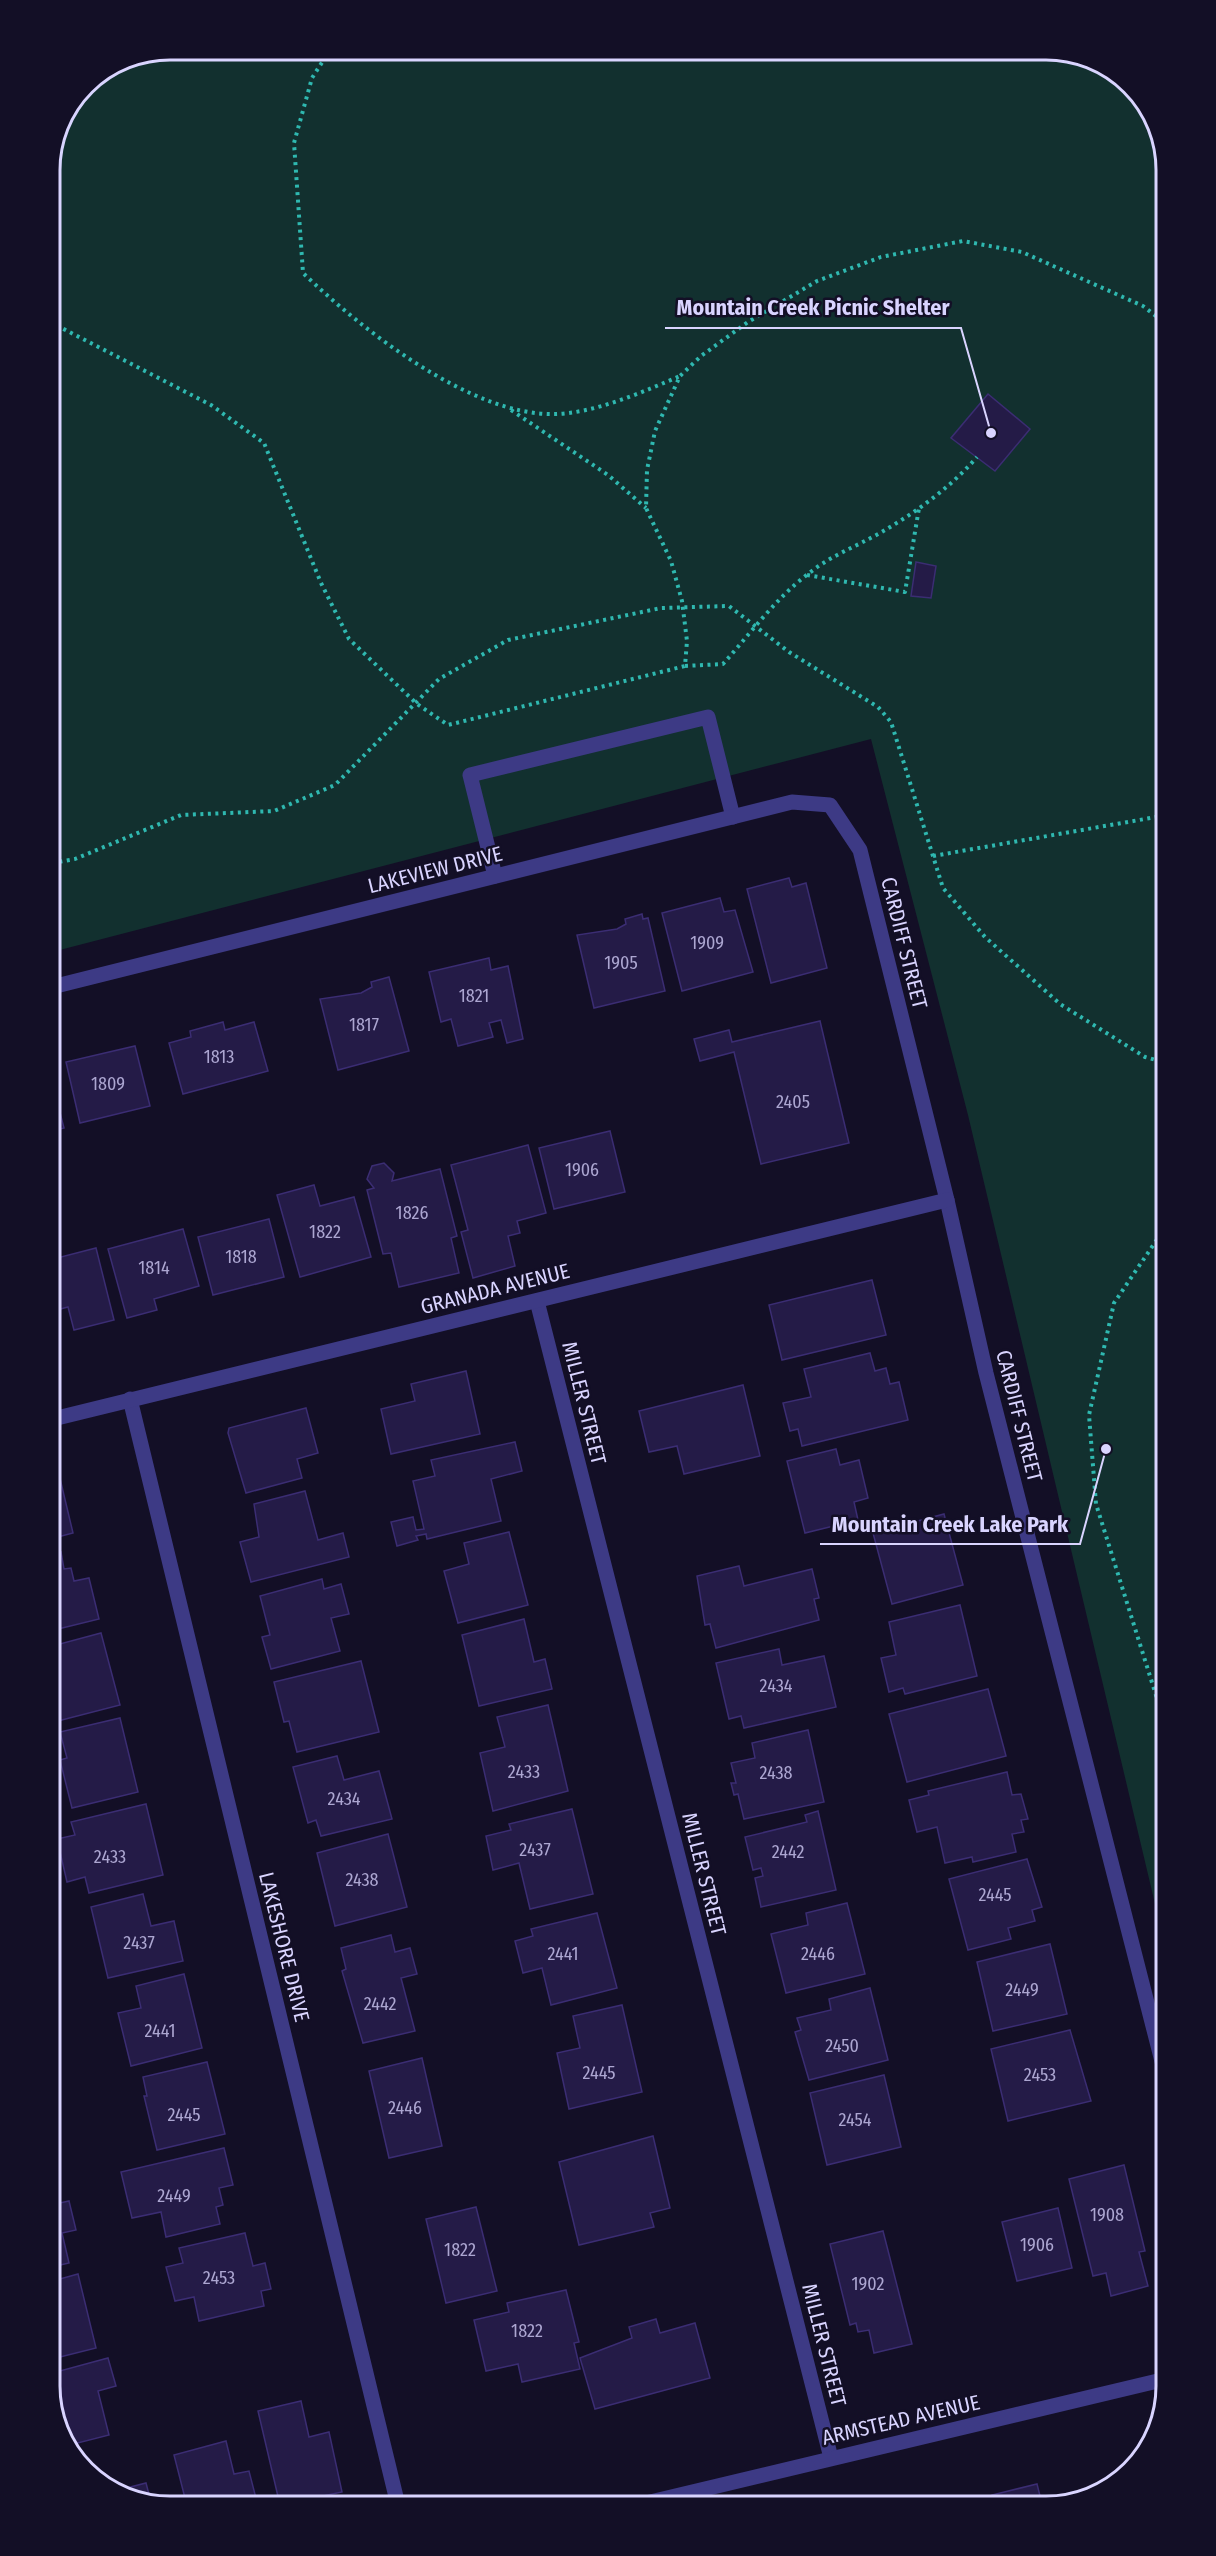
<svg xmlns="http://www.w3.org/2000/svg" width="1216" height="2556" font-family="'Fira Sans Condensed',sans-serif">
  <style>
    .green { fill: #12302f }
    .building { fill: #241b47; stroke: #3b2d73; stroke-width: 1.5 }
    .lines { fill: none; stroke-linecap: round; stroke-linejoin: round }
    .path { stroke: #2fb8b0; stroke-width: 4; stroke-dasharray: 3 4.5; stroke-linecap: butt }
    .minor { stroke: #3d3a85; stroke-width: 15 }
    .labels { text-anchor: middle; stroke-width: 5; stroke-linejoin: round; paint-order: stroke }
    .number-label { font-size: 18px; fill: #aca6d1 }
    .street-label { font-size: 21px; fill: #d9d4ff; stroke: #130f26 }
    .rim { fill: none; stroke: #d9d4ff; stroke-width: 3 }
    .leader { fill: none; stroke: #d9d4ff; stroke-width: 2 }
    .callout-dot { fill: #d9d4ff; stroke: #130f26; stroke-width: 2 }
    .callout-label { font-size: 22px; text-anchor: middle; font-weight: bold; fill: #d9d4ff; stroke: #130f26; stroke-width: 5; stroke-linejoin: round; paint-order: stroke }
  </style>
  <rect width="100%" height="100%" fill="#130f26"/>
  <path class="green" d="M170,50H1055L1120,75L1160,131L1165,1946L968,1115L871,739L52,952L50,162L59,123L85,84L124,59Z"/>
  <g class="building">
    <path d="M988,394L1030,429L995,471L951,438Z"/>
    <path d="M916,562L936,566L931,598L911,596Z"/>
    <path d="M789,878L792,887L806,883L827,968L771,983L747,889Z"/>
    <path d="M720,898L724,912L735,910L753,972L682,991L662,913Z"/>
    <path d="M642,914L643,919L648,918L665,991L594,1008L577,935L617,929L626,924L625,919Z"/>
    <path d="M489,958L491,970L508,966L523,1039L507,1043L501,1020L489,1023L493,1037L458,1046L451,1019L441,1022L429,972Z"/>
    <path d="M389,977L409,1051L338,1070L320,999L361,993L372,987L371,982Z"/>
    <path d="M820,1021L849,1143L761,1164L734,1052L700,1061L694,1039L729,1030L732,1042Z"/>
    <path d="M223,1022L225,1030L254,1022L268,1071L183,1094L169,1043L191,1037L190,1031Z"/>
    <path d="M135,1046L150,1106L80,1123L66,1062Z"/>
    <path d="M52,1082L64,1128L52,1131Z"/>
    <path d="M610,1131L625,1192L554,1209L539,1148Z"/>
    <path d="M528,1145L546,1213L517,1221L520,1233L508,1236L515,1266L473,1278L461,1232L468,1230L451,1165Z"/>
    <path d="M384,1163L394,1173L392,1181L440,1169L457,1236L451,1238L459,1273L399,1287L391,1253L383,1254L367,1190L374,1188L367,1179L372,1166Z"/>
    <path d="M314,1185L320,1206L354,1197L371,1257L300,1277L277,1195Z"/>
    <path d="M269,1219L284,1277L213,1295L198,1237Z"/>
    <path d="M183,1229L199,1286L154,1299L157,1310L127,1318L108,1249Z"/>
    <path d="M96,1248L114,1320L74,1330L68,1307L53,1311V1259Z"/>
    <path d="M872,1280L886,1335L782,1360L769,1305Z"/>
    <path d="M870,1353L875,1371L886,1368L890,1384L899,1382L908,1420L802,1446L798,1429L790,1431L783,1403L811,1397L804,1369Z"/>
    <path d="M466,1371L480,1434L391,1454L381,1409L415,1401L411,1384Z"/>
    <path d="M743,1385L760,1456L684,1474L677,1446L649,1452L639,1411Z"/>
    <path d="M306,1408L318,1453L297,1459L302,1478L246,1493L228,1433L229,1428Z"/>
    <path d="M515,1442L522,1471L491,1479L501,1521L427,1539L426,1534L416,1536L418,1540L397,1546L391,1522L413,1517L416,1530L424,1529L413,1481L435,1476L431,1460Z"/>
    <path d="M836,1449L840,1465L859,1460L868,1498L854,1502L858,1520L805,1533L787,1461Z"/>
    <path d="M58,1470L73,1533L54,1538L53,1471Z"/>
    <path d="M305,1491L318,1540L343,1533L349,1557L251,1582L240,1542L259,1537L254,1504Z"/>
    <path d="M944,1514L963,1585L892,1604L873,1533Z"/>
    <path d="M509,1532L528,1605L458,1623L444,1571L469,1564L464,1543Z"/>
    <path d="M61,1552L64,1569L71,1568L74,1581L89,1578L99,1619L54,1630V1554Z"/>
    <path d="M739,1566L744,1586L812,1569L819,1598L814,1599L819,1620L716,1648L710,1624L705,1625L697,1576Z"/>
    <path d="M322,1579L324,1589L341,1584L349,1614L331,1618L340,1651L271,1669L262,1637L270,1635L260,1596Z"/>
    <path d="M960,1605L977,1676L905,1694L903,1688L889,1692L881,1658L896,1655L889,1622Z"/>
    <path d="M524,1619L534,1662L545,1659L552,1689L479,1706L462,1635Z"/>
    <path d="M101,1633L120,1705L54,1722V1665L59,1664L56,1645Z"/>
    <path d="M779,1649L782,1665L824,1656L836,1707L744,1728L741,1716L729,1719L716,1663Z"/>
    <path d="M361,1661L379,1732L297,1752L289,1721L284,1722L274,1682Z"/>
    <path d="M988,1689L1006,1756L907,1782L889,1714Z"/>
    <path d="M548,1705L568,1791L493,1811L480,1753L505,1747L497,1717Z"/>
    <path d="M120,1718L138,1792L72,1808L60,1760L67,1758L60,1732Z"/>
    <path d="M808,1730L824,1802L744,1819L738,1794L734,1795L731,1783H736L731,1763L755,1758L752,1743Z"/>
    <path d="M337,1756L344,1780L379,1771L392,1819L321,1836L316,1820L308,1823L293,1767Z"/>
    <path d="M1007,1772L1012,1795L1021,1794L1028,1819L1021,1820L1024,1832L1012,1834L1016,1852L973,1862L972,1857L945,1863L937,1827L917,1832L909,1800L929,1795L928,1791Z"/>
    <path d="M146,1804L163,1875L89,1893L85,1877L67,1882L57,1839L75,1835L71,1822Z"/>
    <path d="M572,1809L593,1894L530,1909L519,1863L493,1870L486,1836L511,1830L509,1824Z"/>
    <path d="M818,1811L836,1890L761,1907L755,1878L763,1876L761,1868L753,1870L745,1837L807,1822L805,1815Z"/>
    <path d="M388,1834L407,1907L335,1926L317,1853Z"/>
    <path d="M1027,1859L1042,1907L1032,1910L1035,1921L1008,1928L1011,1939L968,1950L949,1879Z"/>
    <path d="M143,1894L151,1926L174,1921L183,1961L108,1978L91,1907Z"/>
    <path d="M847,1903L865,1974L786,1993L771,1934L808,1925L806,1913Z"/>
    <path d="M597,1913L617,1988L551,2005L542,1968L523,1973L515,1941L533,1936L531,1929Z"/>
    <path d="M391,1935L395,1952L410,1948L417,1974L401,1978L415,2031L363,2043L342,1971L346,1969L341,1948Z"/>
    <path d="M1050,1944L1067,2014L993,2031L977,1962Z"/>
    <path d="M184,1974L202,2048L131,2066L118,2013L141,2008L136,1986Z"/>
    <path d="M870,1988L888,2060L809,2080L795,2032L801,2030L797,2018L831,2010L829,1999Z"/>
    <path d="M622,2005L642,2092L569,2109L557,2053L580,2048L573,2016Z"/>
    <path d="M1070,2030L1091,2101L1008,2121L991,2049Z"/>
    <path d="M422,2058L442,2146L389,2158L369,2071Z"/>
    <path d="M207,2062L225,2134L157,2150L144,2096H147L143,2077Z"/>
    <path d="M884,2075L901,2147L827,2165L810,2093Z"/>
    <path d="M653,2136L670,2208L650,2213L654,2227L579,2245L559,2162Z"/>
    <path d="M224,2148L233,2185L219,2188L223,2205L216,2207L220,2224L166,2237L161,2212L132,2218L121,2172Z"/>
    <path d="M1124,2165L1145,2251L1139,2252L1148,2286L1111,2296L1106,2273L1093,2276L1069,2179Z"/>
    <path d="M69,2201L76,2230L62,2233L69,2263L56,2266L55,2204Z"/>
    <path d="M476,2207L497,2291L446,2303L426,2219Z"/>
    <path d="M1058,2208L1072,2268L1017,2281L1002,2222Z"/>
    <path d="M883,2231L912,2344L874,2353L869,2330L858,2332L856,2323L850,2325L830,2244Z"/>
    <path d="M245,2233L253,2266L265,2263L271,2289L261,2291L264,2306L199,2321L194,2297L175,2301L166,2267L183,2263L179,2248Z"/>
    <path d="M78,2274L96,2348L56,2358V2280Z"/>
    <path d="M566,2290L579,2342L574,2343L580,2369L522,2382L518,2364L486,2371L474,2320L509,2312L507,2303Z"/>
    <path d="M656,2319L660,2333L695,2323L710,2378L595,2409L580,2358L632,2338L629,2327Z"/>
    <path d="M108,2358L116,2386L98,2391L109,2435L70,2445L56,2425V2372Z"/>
    <path d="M301,2401L309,2437L329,2432L342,2492L280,2505L258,2411Z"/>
    <path d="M226,2441L234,2474L249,2471L258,2506H187L174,2455Z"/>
    <path d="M1148,2446L1146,2453L1143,2456L1141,2448Z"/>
    <path d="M146,2483L151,2502L119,2490Z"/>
    <path d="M1037,2484L1041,2500L993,2501L992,2495Z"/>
  </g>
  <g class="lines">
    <g class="path">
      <path d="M330,50L312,78L294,143L303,273C361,329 470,415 553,414C593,414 643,392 680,376"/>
      <path d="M50,322L211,405L264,443L321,583L349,639L417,704L448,725L685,666L687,641L682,601L671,561L646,508L647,470L655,431L680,376L701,356L748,322L817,281L881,257L963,241L1022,252L1143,306L1161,320"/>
      <path d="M511,410L608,475L646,508"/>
      <path d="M807,575L905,592L919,508"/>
      <path d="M685,666L723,664C750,634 776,598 808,574C830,556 855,547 880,533C915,513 950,488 977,457"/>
      <path d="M933,856L1162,816"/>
      <path d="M52,863L75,859L181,815L274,811L335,785L439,679L508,640L661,608L729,606L789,652L878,707L891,722L943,888L985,937L1060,1004L1145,1057L1163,1062"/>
      <path d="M1163,1235L1158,1238L1114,1303L1089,1415L1096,1504L1165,1724"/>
    </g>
    <g class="minor">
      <path d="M495,876L470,775L708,717L733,817"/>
      <path d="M52,987L792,802L830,805L860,850L947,1200L986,1373L1166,2077"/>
      <path d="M537,1301L831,2458"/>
      <path d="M130,1399L398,2505"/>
      <path d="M53,1419L947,1200"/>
      <path d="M646,2503L1166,2379"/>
    </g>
  </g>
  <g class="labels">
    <g class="number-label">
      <text x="707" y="949">1909</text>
      <text x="621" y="969">1905</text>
      <text x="474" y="1002">1821</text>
      <text x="364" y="1031">1817</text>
      <text x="219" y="1063">1813</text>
      <text x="108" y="1090">1809</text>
      <text x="793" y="1108">2405</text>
      <text x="582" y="1176">1906</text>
      <text x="412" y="1219">1826</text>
      <text x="325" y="1238">1822</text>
      <text x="241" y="1263">1818</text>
      <text x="154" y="1274">1814</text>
      <text x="776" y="1692">2434</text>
      <text x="524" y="1778">2433</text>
      <text x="776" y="1779">2438</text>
      <text x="344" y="1805">2434</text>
      <text x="535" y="1856">2437</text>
      <text x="788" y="1858">2442</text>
      <text x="110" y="1863">2433</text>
      <text x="362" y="1886">2438</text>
      <text x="995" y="1901">2445</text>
      <text x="139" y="1949">2437</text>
      <text x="563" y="1960">2441</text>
      <text x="818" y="1960">2446</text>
      <text x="1022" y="1996">2449</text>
      <text x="380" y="2010">2442</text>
      <text x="160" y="2037">2441</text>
      <text x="842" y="2052">2450</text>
      <text x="599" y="2079">2445</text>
      <text x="1040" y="2081">2453</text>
      <text x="405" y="2114">2446</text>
      <text x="184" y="2121">2445</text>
      <text x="855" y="2126">2454</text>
      <text x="174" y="2202">2449</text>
      <text x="1107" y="2221">1908</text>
      <text x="1037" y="2251">1906</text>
      <text x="460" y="2256">1822</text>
      <text x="219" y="2284">2453</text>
      <text x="868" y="2290">1902</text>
      <text x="527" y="2337">1822</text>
    </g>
    <g class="street-label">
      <text transform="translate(435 870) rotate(-14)" y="7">LAKEVIEW DRIVE</text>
      <text transform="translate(904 943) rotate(76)" y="7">CARDIFF STREET</text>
      <text transform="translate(495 1289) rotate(-14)" y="7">GRANADA AVENUE</text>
      <text transform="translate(584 1403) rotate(76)" y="7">MILLER STREET</text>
      <text transform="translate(1019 1416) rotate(76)" y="7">CARDIFF STREET</text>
      <text transform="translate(704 1874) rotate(76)" y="7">MILLER STREET</text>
      <text transform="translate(284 1947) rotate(76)" y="7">LAKESHORE DRIVE</text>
      <text transform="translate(824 2345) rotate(76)" y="7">MILLER STREET</text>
      <text transform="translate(901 2420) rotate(-13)" y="7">ARMSTEAD AVENUE</text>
    </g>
  </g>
  <path d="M0 0H1216V2556H0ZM170 60H1046A110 110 0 0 1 1156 170V2386A110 110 0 0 1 1046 2496H170A110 110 0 0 1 60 2386V170A110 110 0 0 1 170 60Z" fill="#130f26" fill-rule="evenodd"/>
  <path class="rim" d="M170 60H1046A110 110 0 0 1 1156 170V2386A110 110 0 0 1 1046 2496H170A110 110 0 0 1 60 2386V170A110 110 0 0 1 170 60Z"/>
  <path class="leader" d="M991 433L961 328H665M1106 1449L1080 1544H820"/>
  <g class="callout-dot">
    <circle cx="991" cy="433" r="6"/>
    <circle cx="1106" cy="1449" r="6"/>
  </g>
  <g class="callout-label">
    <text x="813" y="315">Mountain Creek Picnic Shelter</text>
    <text x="950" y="1532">Mountain Creek Lake Park</text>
  </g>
</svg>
